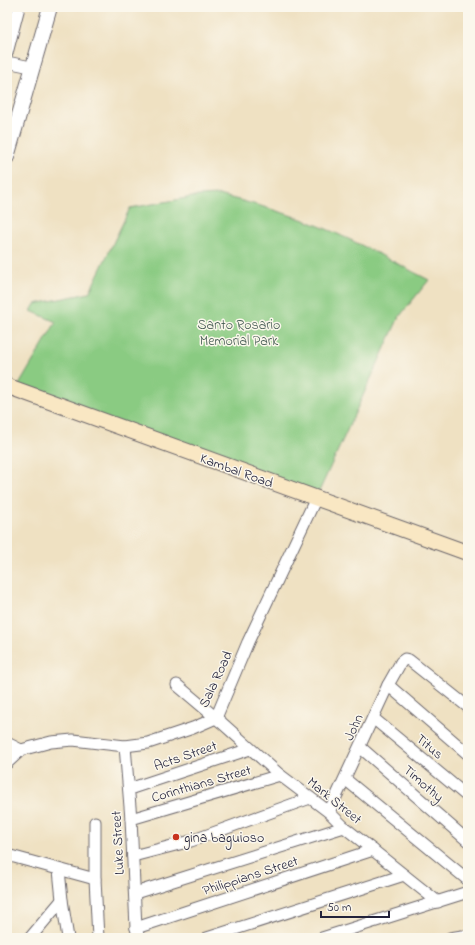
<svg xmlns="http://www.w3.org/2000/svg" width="475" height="945" font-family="'Indie Flower',sans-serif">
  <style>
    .green { fill: #8acb82; stroke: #56765e }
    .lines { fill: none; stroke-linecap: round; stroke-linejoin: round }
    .minor-casing { stroke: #6a656a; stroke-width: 13 }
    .tertiary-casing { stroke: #6a656a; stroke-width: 16 }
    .secondary-casing { stroke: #6a656a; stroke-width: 17 }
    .minor { stroke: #fff; stroke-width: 11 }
    .tertiary { stroke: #fff; stroke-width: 14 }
    .secondary { stroke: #f9e7c3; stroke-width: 15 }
    .poi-dot { fill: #c8321e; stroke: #fbf7ec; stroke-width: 1.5 }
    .labels { text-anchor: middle; stroke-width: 3; stroke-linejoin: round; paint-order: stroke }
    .park-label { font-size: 14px; fill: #465d54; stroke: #fbf7ec }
    .street-label { font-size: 14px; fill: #22223b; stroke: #fbf7ec }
    .poi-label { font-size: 14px; fill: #22223b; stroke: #fbf7ec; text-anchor: start }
  </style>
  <rect width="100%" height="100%" fill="#fbf7ec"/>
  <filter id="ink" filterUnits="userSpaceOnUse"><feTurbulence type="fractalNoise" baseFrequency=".025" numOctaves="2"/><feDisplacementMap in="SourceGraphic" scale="8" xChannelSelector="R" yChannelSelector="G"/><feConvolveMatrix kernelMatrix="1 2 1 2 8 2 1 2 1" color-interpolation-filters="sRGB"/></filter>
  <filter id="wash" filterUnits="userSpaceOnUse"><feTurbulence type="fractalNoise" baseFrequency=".012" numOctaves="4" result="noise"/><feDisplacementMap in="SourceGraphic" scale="16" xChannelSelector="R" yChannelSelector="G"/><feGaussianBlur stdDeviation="0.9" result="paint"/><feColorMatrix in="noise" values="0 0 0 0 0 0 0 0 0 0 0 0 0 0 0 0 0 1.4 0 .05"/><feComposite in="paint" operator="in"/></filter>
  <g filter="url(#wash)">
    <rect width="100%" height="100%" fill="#efe1c2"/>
    <path class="green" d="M219,195C248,202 276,210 304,220C347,236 388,259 429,280L399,317L317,496L16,390L56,322L31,311L35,304L89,293L130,208L198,196Z"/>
  </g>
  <g filter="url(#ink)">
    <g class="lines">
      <g class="minor-casing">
        <g id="minor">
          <path d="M7,53L19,7"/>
          <path d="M7,62L26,66"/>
          <path d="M177,685L222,723L280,775L329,812L344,827L438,902"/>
          <path d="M388,685L468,754"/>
          <path d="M373,718L468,797"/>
          <path d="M7,743L21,750"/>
          <path d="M125,746L131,819L136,928L139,938"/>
          <path d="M360,747L468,841"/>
          <path d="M7,763L21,750L51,742L73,740L125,746L148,743L193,728L216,718L248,642L316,498"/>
          <path d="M345,779L468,880"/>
          <path d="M129,789L250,749"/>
          <path d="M329,812L388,685L401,662L405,659L409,660L468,707"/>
          <path d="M131,819L280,775"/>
          <path d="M95,822V879L98,938"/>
          <path d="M7,855L95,879"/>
          <path d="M133,856L191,841L310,798"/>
          <path d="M59,870L62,900L68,938"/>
          <path d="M135,893L344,827"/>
          <path d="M136,928L373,850"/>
          <path d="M30,938L62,900"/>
          <path d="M207,938L404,875"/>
          <path d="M322,938L468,892"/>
          <path d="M450,938L462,936L464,938"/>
        </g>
      </g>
      <g class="tertiary-casing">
        <path id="tertiary" d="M7,157L50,7"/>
      </g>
      <g class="secondary-casing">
        <path id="secondary" d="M7,386L468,553"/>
      </g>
      <use href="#minor" class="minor"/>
      <use href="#tertiary" class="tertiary"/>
      <use href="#secondary" class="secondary"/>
    </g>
  </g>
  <circle class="poi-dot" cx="176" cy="837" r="4"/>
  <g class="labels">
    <g class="park-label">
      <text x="239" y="329">Santo Rosario<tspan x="239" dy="16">Memorial Park</tspan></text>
    </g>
    <g class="street-label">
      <text transform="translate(237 470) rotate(20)" y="5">Kambal Road</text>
      <text transform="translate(215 679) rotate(-65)" y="5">Sala Road</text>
      <text transform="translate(353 727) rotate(-65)" y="5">John</text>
      <text transform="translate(430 746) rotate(40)" y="5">Titus</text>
      <text transform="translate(185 755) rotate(-19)" y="5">Acts Street</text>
      <text transform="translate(201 783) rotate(-16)" y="5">Corinthians Street</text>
      <text transform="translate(424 783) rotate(41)" y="5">Timothy</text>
      <text transform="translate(335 800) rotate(39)" y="5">Mark Street</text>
      <text transform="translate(117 843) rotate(-93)" y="5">Luke Street</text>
      <text transform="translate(250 875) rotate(-18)" y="5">Philippians Street</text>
    </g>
    <g class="poi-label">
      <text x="184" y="842">gina baguioso</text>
    </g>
  </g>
  <rect width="475" height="945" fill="none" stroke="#fbf7ec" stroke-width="24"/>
  <path d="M321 911v6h68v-6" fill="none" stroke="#22223b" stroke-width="2"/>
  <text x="327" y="911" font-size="12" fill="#22223b" stroke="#fbf7ec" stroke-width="3" paint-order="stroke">50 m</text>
</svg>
